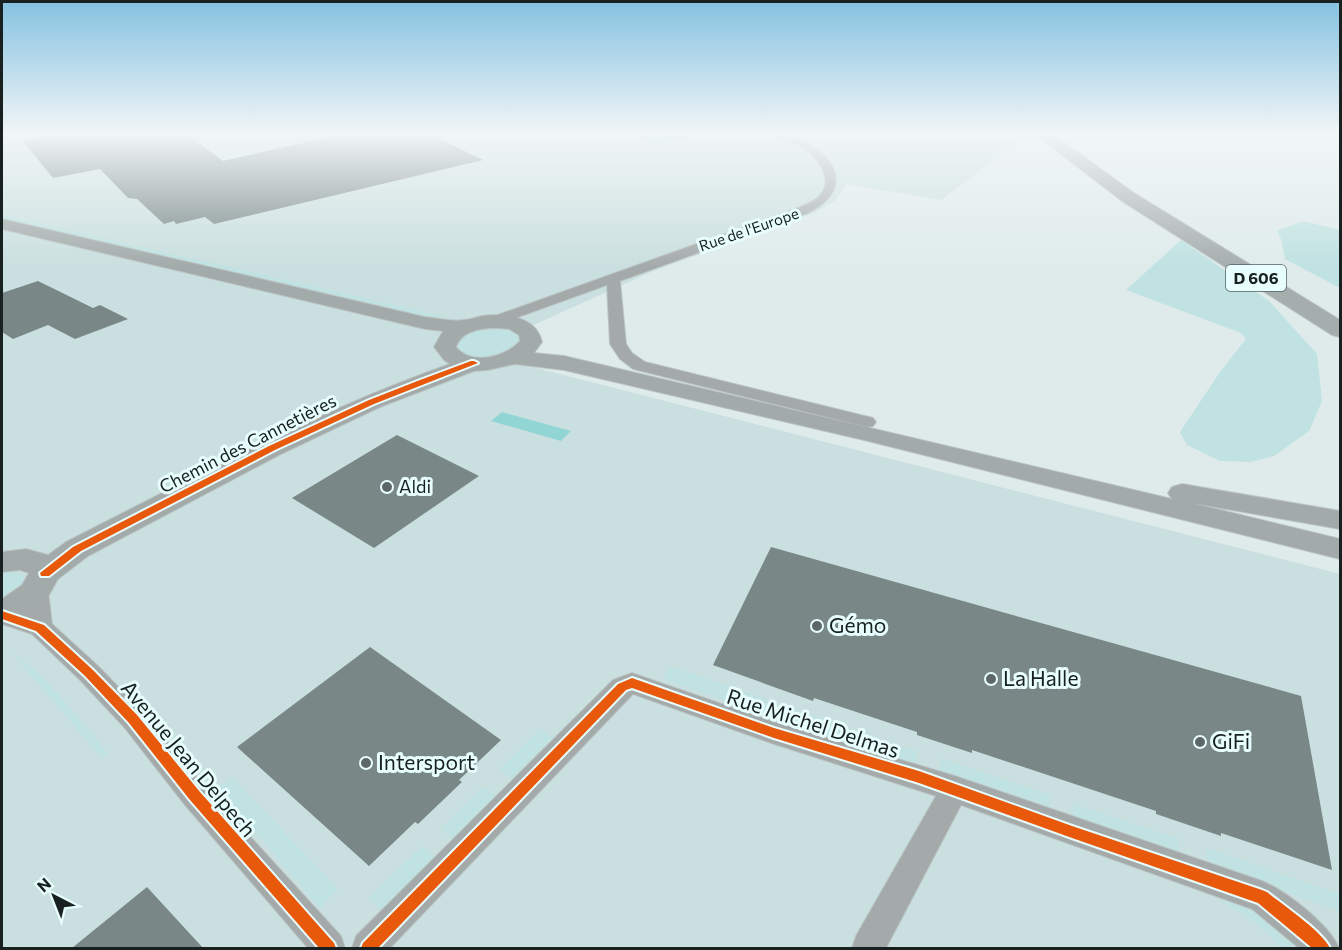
<svg xmlns="http://www.w3.org/2000/svg" width="1342" height="950" font-family="Commissioner,sans-serif">
  <style>
    .built { fill: #cadfdf }
    .green { fill: #c0e2e2 }
    .water { fill: #92d5d5 }
    .building { fill: #798787 }
    .lines { fill: none; stroke-linecap: round; stroke-linejoin: round }
    .street-casing { stroke: #bcc6c6; stroke-width: 2 }
    .secondary-casing { stroke: #bcc6c6; stroke-width: 2 }
    .primary-casing { stroke: #bcc6c6; stroke-width: 2 }
    .street { fill: #a4aaaa; fill-rule: evenodd }
    .secondary { fill: #a3aaaa; fill-rule: evenodd }
    .primary { fill: #a6adad; fill-rule: evenodd }
    .cycleway-casing { stroke: #e7fdfe; stroke-width: 4 }
    .cycleway { fill: #e8590c; fill-rule: evenodd }
    .poi-dot { fill: #5e6767; stroke: #e7fdfe; stroke-width: 2 }
    .labels { text-anchor: middle; stroke-width: 6; stroke-linejoin: round; paint-order: stroke }
    .far-street-label { font-size: 15px; fill: #182020; stroke: #e7fdfe }
    .shield { fill: #e7fdfe; stroke: #566263; stroke-width: 1.5 }
    .shield-label { font-size: 16px; font-weight: bold; fill: #182020 }
    .street-label { font-size: 18px; fill: #182020; stroke: #e7fdfe }
    .poi-label { font-size: 18px; fill: #182020; stroke: #e7fdfe; text-anchor: start }
    .near-poi-label { font-size: 21px; fill: #182020; stroke: #e7fdfe; text-anchor: start }
    .near-street-label { font-size: 21px; fill: #182020; stroke: #e7fdfe }
  </style>
  <rect width="100%" height="100%" fill="#dfebeb"/>
  <path class="built" d="M2,134H1034L1018,142L941,200L847,184L835,201L814,213L653,271L474,352L1340,574V948H2Z"/>
  <g class="green">
    <path d="M2,215L416,310L457,321H439L2,223Z"/>
    <path d="M1303,221L1340,230V288L1285,259L1281,239L1277,231Z"/>
    <path d="M1181,240L1269,301L1317,354L1322,401L1309,431L1274,456L1251,462L1220,461L1187,445L1180,432L1220,372L1246,339L1241,333L1126,290Z"/>
    <path d="M489,326C501,327 518,326 521,341C506,358 478,364 458,350V340L470,331Z"/>
    <path d="M15,571L24,576V584L2,601V572Z"/>
    <path d="M9,652C33,660 90,731 108,753L101,758L15,656Z"/>
    <path d="M670,666L775,702L770,715L663,679Z"/>
    <path d="M795,709L918,752L914,766L790,722Z"/>
    <path d="M540,729L553,738L512,779L499,770Z"/>
    <path d="M941,758L1050,795L1049,811L938,773Z"/>
    <path d="M232,777L338,889L320,908L218,788Z"/>
    <path d="M483,786L496,796L453,839L441,829Z"/>
    <path d="M1073,804L1178,839L1179,856L1072,820Z"/>
    <path d="M422,846L436,858L383,911L369,898Z"/>
    <path d="M1206,848L1340,894V911L1207,865Z"/>
    <path d="M1221,888L1291,928L1311,948H1283L1251,919L1221,901Z"/>
  </g>
  <g class="water">
    <path d="M632,134H701L656,144Z"/>
    <path d="M502,412L571,431L561,441L491,421Z"/>
  </g>
  <g class="building">
    <path d="M63,134H186L223,161L342,134H430L483,160L214,224L205,217L176,224L174,221L164,224L137,199L128,198L100,169L53,178L23,141Z"/>
    <path d="M38,281L93,308L100,305L128,319L75,339L48,325L13,339L2,332V293Z"/>
    <path d="M397,435L479,476L374,548L292,498Z"/>
    <path d="M771,547L1301,696L1332,870L1221,833V836L1156,814V811L972,750V753L917,735V732L814,698L813,701L713,665Z"/>
    <path d="M370,647L501,740L459,780L462,782L418,824L415,822L369,866L237,747Z"/>
    <path d="M147,887L203,948H72Z"/>
  </g>
  <g class="lines">
    <g class="street-casing">
      <g id="street">
        <path d="M771,134C817,134 869,182 808,213L620,281L626,344L632,353L645,362L873,418L876,422L873,426L867,427L633,369L620,359L610,344L607,285L499,324L494,326L486,321L489,318L800,207C808,204 819,199 823,191C832,175 815,155 802,147C792,142 780,140 771,134Z"/>
        <path d="M37,582L45,584L48,590L52,624L98,666L142,711L205,787L341,936L345,948H308L185,805L124,727L80,680L32,634L2,624V606L27,614L26,590L29,584Z"/>
        <path d="M632,673L774,722L955,776L1262,881C1286,891 1329,924 1339,948H1299L1252,909L961,805L886,948H852L856,936L936,796L774,744L633,694L390,948H352L356,936L613,680Z"/>
      </g>
    </g>
    <g class="secondary-casing">
      <path id="secondary" d="M2,219L425,317C437,318 451,322 463,320C470,320 476,317 482,316C505,313 536,316 542,342L534,353L564,356L1172,499L1168,493L1172,487L1182,484L1340,511V529L1192,503L1340,539V559L864,440L564,370L515,364L488,370L474,371L380,407L281,454L88,556L58,579L49,595L39,606L20,618L2,624V599L22,585L29,573L20,570L2,572V552L26,549L48,555L66,542C192,478 317,411 450,364L444,360L434,347L443,331L425,329L2,229ZM497,328L509,329L519,335L520,341C506,357 471,366 456,347C462,330 482,328 497,328Z"/>
    </g>
    <g class="primary-casing">
      <path id="primary" d="M1035,134H1052L1134,193L1340,320V337L1332,335L1122,201Z"/>
    </g>
    <use href="#street" class="street"/>
    <use href="#secondary" class="secondary"/>
    <use href="#primary" class="primary"/>
    <g class="cycleway-casing">
      <g id="cycleway">
        <path d="M471,361H474L478,363L374,404L275,450L81,551L49,576H41L40,573L73,547L269,446L369,400L420,380Z"/>
        <path d="M2,611L44,625L93,670L137,715L200,792L334,943L336,948H319L190,800L129,723L85,676L36,631L2,619Z"/>
        <path d="M632,678L774,728L919,771L1072,826L1262,890L1267,892C1283,905 1322,931 1330,948H1312L1258,903L1072,838L919,783L774,738L632,688L626,690L378,948H361L363,943L618,684Z"/>
      </g>
    </g>
    <use href="#cycleway" class="cycleway"/>
  </g>
  <linearGradient id="sky" x2="0" y2="1"><stop stop-color="#85c1e0"/><stop offset="0.5" stop-color="#f1f6f6"/><stop offset="1" stop-color="#f1f6f6" stop-opacity="0"/></linearGradient>
  <rect width="1342" height="267" fill="url(#sky)"/>
  <g class="poi-dot">
    <circle cx="387" cy="487" r="6"/>
    <circle cx="817" cy="626" r="6"/>
    <circle cx="991" cy="679" r="6"/>
    <circle cx="1200" cy="742" r="6"/>
    <circle cx="366" cy="763" r="6"/>
  </g>
  <g class="labels">
    <g class="far-street-label">
      <text transform="translate(749 230) rotate(-19)" y="5">Rue de l'Europe</text>
    </g>
    <rect class="shield" x="1226" y="265" width="60" height="26" rx="4.5"/>
    <g class="shield-label">
      <text x="1256" y="284">D 606</text>
    </g>
    <g class="street-label">
      <text transform="translate(248 444) rotate(-27)" y="6">Chemin des Cannetières</text>
    </g>
    <g class="poi-label">
      <text x="399" y="493">Aldi</text>
    </g>
    <g class="near-poi-label">
      <text x="829" y="633">Gémo</text>
      <text x="1003" y="686">La Halle</text>
      <text x="1212" y="749">GiFi</text>
      <text x="378" y="770">Intersport</text>
    </g>
    <g class="near-street-label">
      <text transform="translate(813 724) rotate(18)" y="7">Rue Michel Delmas</text>
      <text transform="translate(188 759) rotate(50)" y="7">Avenue Jean Delpech</text>
    </g>
  </g>
  <rect width="1342" height="950" fill="none" stroke="#182020" stroke-width="6"/>
  <g transform="translate(54 896) rotate(318)" stroke="#e7fdfe" stroke-width="4.5" paint-order="stroke">
  <path d="M0-4.5L10 22L0 15L-10 22Z" fill="#182020"/>
  <text y="-9" font-size="16" font-weight="bold" text-anchor="middle" fill="#182020">N</text>
  </g>
</svg>
